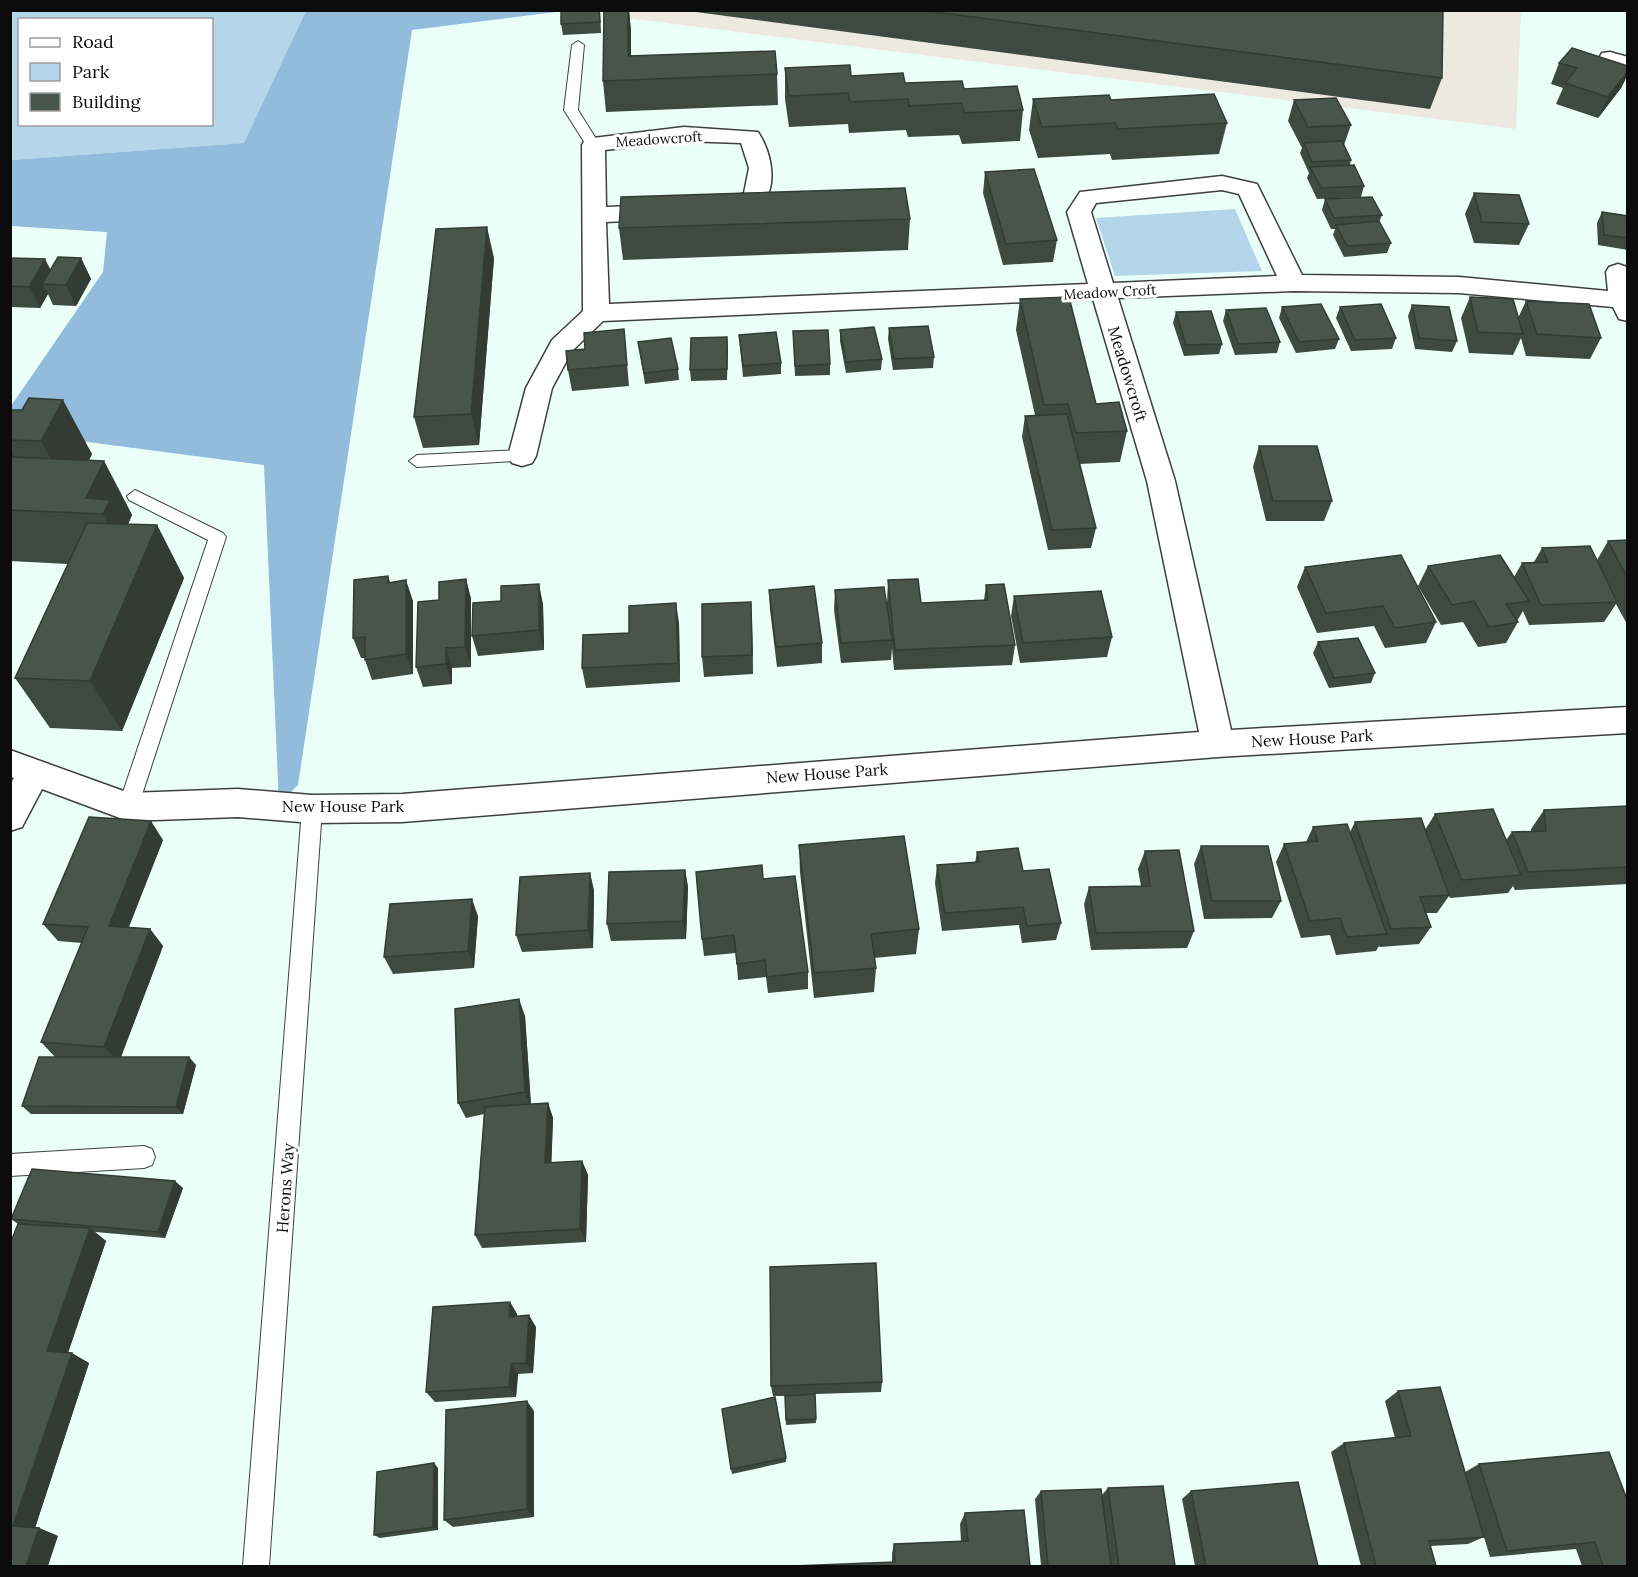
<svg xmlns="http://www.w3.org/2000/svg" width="1638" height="1577" font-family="Lora,serif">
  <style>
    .industrial { fill: #ebe9e0 }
    .green { fill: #b4d6ea; fill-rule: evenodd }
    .forest { fill: #93bbdb }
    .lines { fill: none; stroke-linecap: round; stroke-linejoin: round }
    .service-casing { stroke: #3f3f3f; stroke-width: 2 }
    .minor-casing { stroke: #3f3f3f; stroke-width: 3 }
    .service { fill: #fff; fill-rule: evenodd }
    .minor { fill: #fff; fill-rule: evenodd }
    .wall { fill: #3e4941 }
    .shaded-wall { fill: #323c35 }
    .building { fill: #48554c; stroke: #323c35; stroke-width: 1.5 }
    .labels { text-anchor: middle; stroke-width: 6; stroke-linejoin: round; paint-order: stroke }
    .far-street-label { font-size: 14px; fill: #0c0c0c; stroke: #fff }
    .street-label { font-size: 16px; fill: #0c0c0c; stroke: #fff }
  </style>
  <rect width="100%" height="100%" fill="#ebfff9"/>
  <path class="industrial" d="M570,11H1521L1516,129Z"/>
  <g class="green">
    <path d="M11,11H306L245,143L11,160ZM20,20H212V124H20Z"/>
    <path d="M1235,209L1262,271L1115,276L1096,218Z"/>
  </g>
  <path class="forest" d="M306,11H564L412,30L298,785L279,804L264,465L11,432V406L103,272L107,232L11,226V160L244,143Z"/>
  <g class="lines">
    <g class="service-casing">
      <g id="service">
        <path d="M578,41L584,45L578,110L600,145L593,149L588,148L564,110L572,45Z"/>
        <path d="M522,450L528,452L530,456L528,460L417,467L409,461L417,455Z"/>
        <path d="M135,490L223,533L226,537L138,807L135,813L128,815L121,813L118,807L208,540L129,500L127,496Z"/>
        <path d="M312,801L319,803L322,809L269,1566H243L302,809L305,803Z"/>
        <path d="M144,1146L152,1149L155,1157L152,1165L144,1168L10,1176V1154Z"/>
      </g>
    </g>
    <g class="minor-casing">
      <g id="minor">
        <path d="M1610,52L1628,57V70L1602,63L1599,58L1602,53Z"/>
        <path d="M684,127L758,132C770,150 777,179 766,199C758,211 722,216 709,213L705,208L709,203L729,199L744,193L749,168L741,143L684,141L605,150L606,207L666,205L674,207L678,212L674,217L666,219L606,222L609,304L1088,284L1067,212L1080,192L1222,176L1257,184L1302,275L1459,277L1608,291L1606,272L1609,267L1618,264L1627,267L1628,321L1619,319L1613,307L1459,293L1293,291L1118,298L1175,481L1231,730L1628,707V733L1218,757L402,822L312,823L238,817L128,821L42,789L22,827L10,831V785L14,778L10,777V750L129,793L238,789L312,795L402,794L1199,732L1147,481L1093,299L603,321L572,351L552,388L536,456L532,463L522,466L512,463L508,456L526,388L552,340L583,311L582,145L585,140L593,138ZM1222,190L1239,194L1277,276L1113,283L1091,212L1096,203Z"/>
      </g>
    </g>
    <use href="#service" class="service"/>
    <use href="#minor" class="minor"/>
  </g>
  <g class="wall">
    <path d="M600,10L601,33L563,35L561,24Z"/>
    <path d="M604,10H629L631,32V56L777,74L778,105L606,112L603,81Z"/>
    <path d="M696,10H1443L1442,78L1430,109L696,12Z"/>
    <path d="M1559,63L1628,66V74L1621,88L1598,118L1556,104L1563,88L1551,84Z"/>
    <path d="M785,68L905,83L964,89L1023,110L1020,141L962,144L959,135L908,137L906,130L849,133L848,124L789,127L785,99Z"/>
    <path d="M1033,99L1111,100L1227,123L1219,154L1112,160L1110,154L1038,158L1029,130Z"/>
    <path d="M1294,100L1351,125L1344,145L1351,160L1350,165L1364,186L1361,197L1317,199L1307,178L1309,173L1300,153L1302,148L1288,121Z"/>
    <path d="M985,172L1057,240L1053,262L1003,265L983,193Z"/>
    <path d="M1474,193L1529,224L1519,245L1474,243L1465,214Z"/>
    <path d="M1325,199L1382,215L1379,222L1391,243L1387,253L1344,257L1333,235L1335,229H1331L1322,210Z"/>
    <path d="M1602,212L1628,216V250L1598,245L1597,223Z"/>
    <path d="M910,219L908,250L623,260L619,228Z"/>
    <path d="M11,258L51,270L81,258L91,279L76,306L53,305L48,294L40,308L10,307Z"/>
    <path d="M494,258L479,445L423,448L414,417Z"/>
    <path d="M1470,297L1518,318L1526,301L1601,338L1590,359L1526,356L1521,338L1513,355L1469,353L1461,318Z"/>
    <path d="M1020,299L1096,404L1127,431L1120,462L1079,464L1096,528L1091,548L1048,550L1022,437L1025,416L1035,415L1016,330Z"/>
    <path d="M1412,305L1457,341L1452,352L1415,349L1408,316Z"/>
    <path d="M1282,307L1339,339L1335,349L1296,353L1279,318Z"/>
    <path d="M1340,307L1396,338L1392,349L1351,351L1336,318Z"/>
    <path d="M1226,310L1280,342L1277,353L1235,355L1223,321Z"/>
    <path d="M1176,312L1222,344L1219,354L1184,356L1173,323Z"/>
    <path d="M889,328L934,357L933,368L893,370L888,339Z"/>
    <path d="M840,330L882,359L881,370L846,373L840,341Z"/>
    <path d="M793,331L830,364V375L795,376Z"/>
    <path d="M739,335L781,363V374L743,377Z"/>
    <path d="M727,337V380L691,381L690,370Z"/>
    <path d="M638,342L678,369L679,380L645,384Z"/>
    <path d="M626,351L629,386L572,391L568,370Z"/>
    <path d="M10,410L92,454L89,460L104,461L132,515L128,524L157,525L184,578L122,731L50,728L15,678L68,564L10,561Z"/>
    <path d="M1259,446L1332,501L1324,521H1266L1253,467Z"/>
    <path d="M1628,540V626L1616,604L1604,622L1529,625L1523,611L1517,621L1518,622L1506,643L1478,647L1463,622L1441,625L1418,586L1428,566L1514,577L1522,563L1534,562L1542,548L1597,560L1608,541Z"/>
    <path d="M1305,567L1436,622L1426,643L1385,648L1374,626L1317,633L1297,587Z"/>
    <path d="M388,576L390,582L413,601V674L372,680L365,660V658H361L353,638Z"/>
    <path d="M466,579L471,599V667L452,668V684L423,687L416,667L439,600Z"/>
    <path d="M888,580L921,603L984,600L986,585L1015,645L1012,665L894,670L892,648L891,660L841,663L834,610L835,590L887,602Z"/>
    <path d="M769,590L822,643V663L777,667L770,610Z"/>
    <path d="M1014,596L1112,637L1107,657L1020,663L1011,616Z"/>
    <path d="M543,604L544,650L478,656L472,636Z"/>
    <path d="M752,622L753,674L704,677L702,657Z"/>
    <path d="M679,623L680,682L586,688L582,668L629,633Z"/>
    <path d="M1318,642L1375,673L1371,683L1329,688L1313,653Z"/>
    <path d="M1628,806V884L1515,890L1513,886L1508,893L1450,898L1449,896L1437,913H1426L1431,927L1419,944L1380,947L1379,946L1376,951L1336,955L1330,935L1301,938L1276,862L1284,844L1306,842L1313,827L1350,832L1355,822L1425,830L1435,814L1506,840L1512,832L1531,831V829L1544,810Z"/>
    <path d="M163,840L129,927L150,929L163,946L121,1057L196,1065L183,1114H31L22,1106L55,1057L41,1042L82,943L58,941L43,924Z"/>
    <path d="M799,845L919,929L916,954L874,958L876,968L874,992L814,998L800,872Z"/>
    <path d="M1201,846L1281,901L1272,918L1204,919L1194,864Z"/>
    <path d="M1145,851L1194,931L1187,948L1091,950L1084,904L1089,887L1141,886L1138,869Z"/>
    <path d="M977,852L1023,871L1061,923L1056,940L1022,943L1019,925L942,931L935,883L937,865L975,863Z"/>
    <path d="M685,870L688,887L686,939L611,941L607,924Z"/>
    <path d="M590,873L594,891L593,948L522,952L516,935Z"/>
    <path d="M763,879L808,972V989L768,993L766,977L738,980L736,953L704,956L702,939Z"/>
    <path d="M478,916L474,968L393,974L384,957Z"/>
    <path d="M525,1016L531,1104L548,1103L553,1118L551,1163L582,1161L588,1175L586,1242L482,1248L475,1235L484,1114L466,1118L458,1103Z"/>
    <path d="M183,1188L165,1238L95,1232L106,1241L68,1352L89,1363L35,1528H39L58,1536L10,1566L18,1224L11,1219Z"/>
    <path d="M510,1302L517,1314L516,1316L536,1327L533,1373L518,1374L516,1397L435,1402L426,1392Z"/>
    <path d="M882,1382L881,1392L815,1394L816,1423L786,1425L785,1396H773L771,1386Z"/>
    <path d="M1398,1391L1465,1472L1479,1464L1609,1452L1628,1566H1582L1576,1549L1490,1557L1484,1537L1468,1544L1430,1546L1436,1566H1361L1331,1452L1344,1443L1395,1438L1385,1401Z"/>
    <path d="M534,1411V1517L453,1527L444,1520Z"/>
    <path d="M786,1458V1462L732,1474L731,1469Z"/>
    <path d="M438,1468V1530L380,1538L374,1535Z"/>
    <path d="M1108,1488L1175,1566H1041L1035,1499L1041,1491L1102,1495Z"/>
    <path d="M1191,1491L1318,1566H1195L1182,1499Z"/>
    <path d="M965,1513L1030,1566L892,1562V1554L894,1544L961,1541L960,1524Z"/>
  </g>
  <g class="shaded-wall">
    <path d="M628,10H629L631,32V79L628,56Z"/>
    <path d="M1628,71V74L1621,88L1598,118L1608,97Z"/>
    <path d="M487,227L494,258L479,445L471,414Z"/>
    <path d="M81,258L91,279L76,306L66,285Z"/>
    <path d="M45,259L56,280L42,284L48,294L40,308L29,287Z"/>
    <path d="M727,337L728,348L727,380Z"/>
    <path d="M63,400L92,454L71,495L41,441Z"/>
    <path d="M10,450L36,493L10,482Z"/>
    <path d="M104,461L132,515L126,529L132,567L103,514L86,498Z"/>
    <path d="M157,525L184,578L122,731L90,681Z"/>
    <path d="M466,579L471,599V667L465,647Z"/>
    <path d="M406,580L413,601V674L406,654Z"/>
    <path d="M539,584L543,604L544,650L539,630Z"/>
    <path d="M751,602L752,622L753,674L752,655Z"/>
    <path d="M676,603L679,623L680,682L678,663Z"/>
    <path d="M446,648L452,668V684L446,664Z"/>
    <path d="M151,821L163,840L122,943L109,926Z"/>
    <path d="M685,870L688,887L686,939L683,921Z"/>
    <path d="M590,873L594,891L593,948L588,930Z"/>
    <path d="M472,899L478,916L474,968L468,951Z"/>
    <path d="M150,929L163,946L119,1062L104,1047Z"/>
    <path d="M519,999L525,1016L531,1107L525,1092Z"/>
    <path d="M189,1057L196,1065L183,1114L176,1107Z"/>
    <path d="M548,1103L553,1118L551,1177L545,1163Z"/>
    <path d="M582,1161L588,1175L586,1242L580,1229Z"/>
    <path d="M175,1181L183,1188L165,1238L158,1232Z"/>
    <path d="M90,1228L106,1241L65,1362L47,1351Z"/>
    <path d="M510,1302L517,1314L516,1328L509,1317Z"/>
    <path d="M529,1315L536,1327L533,1373L526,1363Z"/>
    <path d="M72,1353L89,1363L33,1534L13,1526Z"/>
    <path d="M511,1364L518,1374L516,1397L509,1387Z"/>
    <path d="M527,1401L534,1411V1517L527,1509Z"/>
    <path d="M434,1463L438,1468V1530L433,1527Z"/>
    <path d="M39,1528L58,1536L48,1566H26Z"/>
  </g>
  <g class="building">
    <path d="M577,10H599L600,22L561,24V11Z"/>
    <path d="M604,10H628V56L775,51L777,74L603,81Z"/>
    <path d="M920,10H1443L1442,78Z"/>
    <path d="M1572,48L1628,66V71L1608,97L1565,83L1577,68L1559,63Z"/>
    <path d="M850,65L851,76L903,73L905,83L962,81L964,89L1017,86L1023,110L964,113L962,103L909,106L908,99L850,102L848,93L789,96L785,68Z"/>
    <path d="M1214,94L1227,123L1118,129L1115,123L1042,127L1033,99L1109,95L1111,100Z"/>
    <path d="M1336,98L1351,125L1308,127L1294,100Z"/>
    <path d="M1342,141L1351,160L1312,162L1304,143Z"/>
    <path d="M1354,165L1364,186L1321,188L1310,167Z"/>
    <path d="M1034,169L1057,240L1006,244L985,172Z"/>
    <path d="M905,188L910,219L619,228L621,197Z"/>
    <path d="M1474,193L1519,195L1529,224L1482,222Z"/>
    <path d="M1372,197L1382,215L1334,218L1325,199Z"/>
    <path d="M1602,212L1628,216V238L1604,235Z"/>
    <path d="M1379,221L1391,243L1347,246L1336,225Z"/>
    <path d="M487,227L471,414L414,417L436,229Z"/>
    <path d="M58,257L81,258L66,285L42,284Z"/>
    <path d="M10,258H11L45,259L29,287L10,286Z"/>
    <path d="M1069,297L1096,404L1119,402L1127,431L1076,433L1068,404L1044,405L1020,299Z"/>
    <path d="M1470,297L1513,299L1523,334L1478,332Z"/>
    <path d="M1526,301L1589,304L1601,338L1537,334Z"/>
    <path d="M1321,304L1339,339L1299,342L1282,307Z"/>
    <path d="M1381,304L1396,338L1355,340L1340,307Z"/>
    <path d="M1412,305L1449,307L1457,341L1419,338Z"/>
    <path d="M1266,308L1280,342L1238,344L1226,310Z"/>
    <path d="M1211,311L1222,344L1186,345L1176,312Z"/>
    <path d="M928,326L934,357L894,359L889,328Z"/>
    <path d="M874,327L882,359L846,362L840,330Z"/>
    <path d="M624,329L627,365L568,370L566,351L585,349L584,333Z"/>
    <path d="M828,330L830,364L795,366L793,331Z"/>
    <path d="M776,332L781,363L743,366L739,335Z"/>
    <path d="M727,337V369L690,370L691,338Z"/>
    <path d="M671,338L678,369L644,373L638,342Z"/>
    <path d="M29,398L63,400L41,441L10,440V410H22Z"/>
    <path d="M1067,414L1096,528L1052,530L1025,416Z"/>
    <path d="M1259,446H1317L1332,501H1273Z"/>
    <path d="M10,457L104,461L86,498L110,500L103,514L10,510Z"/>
    <path d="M87,523L157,525L90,681L15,678Z"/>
    <path d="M1628,540V579L1608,541Z"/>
    <path d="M1590,546L1617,602L1541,605L1522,563L1548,562L1542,548Z"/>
    <path d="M1401,555L1436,622L1395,628L1383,606L1326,613L1305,567Z"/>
    <path d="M1500,555L1529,601L1506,604L1518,622L1489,627L1474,601L1452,605L1428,566Z"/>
    <path d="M388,576V583L406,580V654L365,660V637L353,638L354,580Z"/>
    <path d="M466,579L465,647L446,648V664L416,667L418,602L439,600V582Z"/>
    <path d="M918,579L921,603L988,600L986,585L1004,584L1015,645L895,650L888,580Z"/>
    <path d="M539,584V630L472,636L473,603L501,601V586Z"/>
    <path d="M814,586L822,643L776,647L769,590Z"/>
    <path d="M884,587L892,640L841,643L835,590Z"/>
    <path d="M1101,591L1112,637L1023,643L1014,596Z"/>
    <path d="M751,602L752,655L702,657V604Z"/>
    <path d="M676,603L678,663L582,668L583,635L629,633V606Z"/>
    <path d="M1358,638L1375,673L1334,678L1318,642Z"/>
    <path d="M1628,806V867L1528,872L1512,832L1546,831L1544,810Z"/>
    <path d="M1493,809L1521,875L1462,880L1435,814Z"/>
    <path d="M89,817L151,821L109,926L150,929L104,1047L41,1042L88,927L43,924Z"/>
    <path d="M1421,818L1449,895L1420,897L1431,927L1391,929L1355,822Z"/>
    <path d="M1347,824L1387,934L1347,937L1340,918L1310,921L1284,844L1318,841L1313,827Z"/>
    <path d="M904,836L919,929L871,934L876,968L814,973L799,845Z"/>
    <path d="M1201,846H1268L1281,901H1212Z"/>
    <path d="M1018,848L1023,871L1049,869L1061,923L1027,926L1023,907L945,913L937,865L979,862L977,852Z"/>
    <path d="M1179,850L1194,931L1096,933L1089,887L1150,886L1145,851Z"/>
    <path d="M762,865L763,879L795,876L808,972L767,977L765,960L737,964L734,935L702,939L696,872Z"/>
    <path d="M685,870L683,921L607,924L609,872Z"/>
    <path d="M590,873L588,930L516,935L520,877Z"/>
    <path d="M472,899L468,951L384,957L390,904Z"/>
    <path d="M519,999L525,1092L458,1103L455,1009Z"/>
    <path d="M39,1057H189L176,1107L22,1106Z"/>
    <path d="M548,1103L545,1163L582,1161L580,1229L475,1235L485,1107Z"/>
    <path d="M32,1169L175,1181L158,1232L11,1219Z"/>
    <path d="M18,1224L90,1228L47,1351L72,1353L13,1526L39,1528L26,1566H10V1244Z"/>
    <path d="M876,1263L882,1382L771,1386L770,1267Z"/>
    <path d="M510,1302L509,1317L529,1315L526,1363L511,1364L509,1387L426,1392L433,1307Z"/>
    <path d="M1440,1387L1484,1537L1429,1541L1436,1566H1376L1344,1443L1411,1436L1398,1391Z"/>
    <path d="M815,1394L816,1419L786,1420L785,1396Z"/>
    <path d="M775,1397L786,1458L731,1469L722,1409Z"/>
    <path d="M527,1401V1509L444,1520L446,1410Z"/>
    <path d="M1609,1452L1628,1502V1566H1603L1595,1542L1507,1551L1479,1464Z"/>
    <path d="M434,1463L433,1527L374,1535L377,1472Z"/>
    <path d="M1298,1482L1318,1566H1206L1191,1491Z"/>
    <path d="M1163,1486L1175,1566H1119L1108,1488Z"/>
    <path d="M1101,1489L1111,1566H1048L1041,1491Z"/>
    <path d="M1024,1510L1030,1566H792L895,1562L894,1544L968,1541L965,1513Z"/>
  </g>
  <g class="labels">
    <g class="far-street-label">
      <text transform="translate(659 139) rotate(-4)" y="5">Meadowcroft</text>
      <text transform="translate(1110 292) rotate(-3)" y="5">Meadow Croft</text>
    </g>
    <g class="street-label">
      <text transform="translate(1128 374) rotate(73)" y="6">Meadowcroft</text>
      <text transform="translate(1312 738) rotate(-3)" y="6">New House Park</text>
      <text transform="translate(827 773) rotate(-4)" y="6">New House Park</text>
      <text x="343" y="812">New House Park</text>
      <text transform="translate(285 1188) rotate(-86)" y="6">Herons Way</text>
    </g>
  </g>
  <rect width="1638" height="1577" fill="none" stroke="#0c0c0c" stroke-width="24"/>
  <rect x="18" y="18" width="195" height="108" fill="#ffffff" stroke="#9e9e9e" stroke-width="1.5"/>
  <rect x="30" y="38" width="30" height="9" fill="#ffffff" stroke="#9e9e9e" stroke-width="1.5"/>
  <text x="72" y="48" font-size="18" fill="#0c0c0c">Road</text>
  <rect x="30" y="63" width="30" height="18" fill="#b4d6ea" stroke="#9e9e9e" stroke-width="1.5"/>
  <text x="72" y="78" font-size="18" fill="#0c0c0c">Park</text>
  <rect x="30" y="93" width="30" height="18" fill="#48554c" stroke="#9e9e9e" stroke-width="1.5"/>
  <text x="72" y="108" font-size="18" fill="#0c0c0c">Building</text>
</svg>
